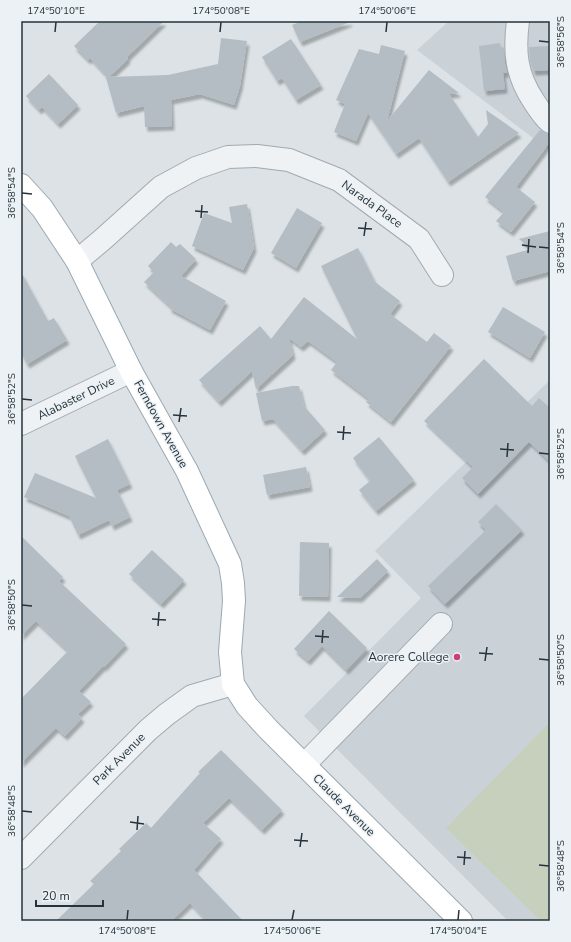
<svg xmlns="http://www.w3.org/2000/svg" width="571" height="942" font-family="'Nunito Sans',sans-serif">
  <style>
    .built { fill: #cad2d8 }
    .green { fill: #c6d0bd }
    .building { fill: #b3bdc3; filter: url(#shadow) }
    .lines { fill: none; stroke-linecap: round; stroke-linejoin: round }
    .minor-casing { stroke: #a2aab0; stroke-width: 24 }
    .major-casing { stroke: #9ba9b2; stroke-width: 24 }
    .minor { stroke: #eef2f4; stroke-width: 22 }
    .major { stroke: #fff; stroke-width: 22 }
    .ticks { fill: none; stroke: #26333c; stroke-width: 1.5 }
    .poi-dot { fill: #cd3e76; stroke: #ebf1f4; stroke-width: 1.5 }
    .labels { text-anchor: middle; stroke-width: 3; stroke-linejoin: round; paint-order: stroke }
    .street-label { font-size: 12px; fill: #26333c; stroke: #ebf1f4 }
    .poi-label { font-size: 12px; fill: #26333c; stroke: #ebf1f4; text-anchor: end }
    .neatline { fill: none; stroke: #26333c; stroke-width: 1.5 }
    .ticks-label { font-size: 10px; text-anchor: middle; fill: #26333c }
  </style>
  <defs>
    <filter id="shadow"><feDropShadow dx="2.5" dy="4.5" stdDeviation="1" flood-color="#0004"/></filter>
  </defs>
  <rect width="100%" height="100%" fill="#dce2e6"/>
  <g class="built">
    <path d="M449,21H550V151L417,50Z"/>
    <path d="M550,380V921H508L304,716L421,598L375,551Z"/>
  </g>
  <path class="green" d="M550,722V921H541L446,828Z"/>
  <g class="building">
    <path d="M100,21H164L127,57L128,59L109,77L168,75L218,64L221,38L247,41L240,86L234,105L200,94L171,100L172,126L145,127L144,106L116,113L105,74L90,58L88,60L74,46Z"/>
    <path d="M302,21H350V22L300,42L292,25Z"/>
    <path d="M291,39L321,85L296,100L282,78L277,81L262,57Z"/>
    <path d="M500,43L501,49L504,48L505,63L507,73H503L505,89L484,91L479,46Z"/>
    <path d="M381,45L405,51L387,121L429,70L459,93L449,94L478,137L488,124L486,110L519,133L448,182L419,138L396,154L368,113L356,141L334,132L345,104L336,100L359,49L379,54Z"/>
    <path d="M550,46V70L533,71L530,60L529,47Z"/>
    <path d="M49,74L78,105L58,124L42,107L39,110L26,96Z"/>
    <path d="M540,130L547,134H550V142L516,187L535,202L511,232L496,221L504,212L485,197Z"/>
    <path d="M247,204L254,248L243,270L192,246L204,213L232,223L229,207Z"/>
    <path d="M297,208L322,223L296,268L271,253Z"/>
    <path d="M550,231V271L513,281L506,256L531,249L519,239Z"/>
    <path d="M171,242L176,247L180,244L196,259L181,276L226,301L210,330L169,308L170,306L144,282L154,272L148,266Z"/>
    <path d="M358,248L375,282L400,301L390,314L427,342L434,333L451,346L391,422L366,402L369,399L331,370L337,362L308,341L301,347L289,338L293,355L256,389L252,371L219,402L199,380L260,326L271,339L304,297L357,339L321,266Z"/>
    <path d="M21,272L48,321L54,318L67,340L27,364L21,353Z"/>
    <path d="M503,307L545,332L530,358L488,332Z"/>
    <path d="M484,359L532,406L539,398L550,408V462L529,442L478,494L462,478L473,467L424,421Z"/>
    <path d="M292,386H299L304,406L325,430L302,451L273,419L262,421L256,393Z"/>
    <path d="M379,437L414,480L376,511L359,490L370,481L353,458Z"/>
    <path d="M108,439L130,484L117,490L130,517L112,526L109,520L78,535L69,516L24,497L35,473L96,498L75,456Z"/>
    <path d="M306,467L310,487L267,495L263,475Z"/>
    <path d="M496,504L522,530L445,604L428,586L486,530L478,522Z"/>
    <path d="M21,536L63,577L59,581L126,644L104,667L103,666L79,691L91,702L78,714L82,718L65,736L56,728L21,763V699L68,651L36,621L21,636Z"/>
    <path d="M300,542L329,543L328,597L299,596Z"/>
    <path d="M152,550L184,580L161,604L129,574Z"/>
    <path d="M377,559L388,571L360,598L337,597Z"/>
    <path d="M329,611L367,648L346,670L322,646L308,661L294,649Z"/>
    <path d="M221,750L282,810L262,830L229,798L203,823L221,839L194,870L243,921H207L190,903L171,921H56L94,884L90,881L121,851L119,849L146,823L151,828L200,773L198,772Z"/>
  </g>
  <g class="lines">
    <g class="minor-casing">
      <g id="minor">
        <path d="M518,21C514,51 516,74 533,100C538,108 543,116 550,122"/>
        <path d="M77,261L102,240L161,187L196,168L228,157L257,156L289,160L339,180L419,239L442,275"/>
        <path d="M21,424L131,371"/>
        <path d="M304,765L441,624"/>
        <path d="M21,858L148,730L167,714L192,696L233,684"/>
      </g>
    </g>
    <g class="major-casing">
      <path id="major" d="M21,185L42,208L77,261L131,371L187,471L230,564L233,583L234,601L230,652L233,684L247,706L268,729L461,921"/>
    </g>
    <use href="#minor" class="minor"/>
    <use href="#major" class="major"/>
  </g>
  <path class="ticks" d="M55,32L56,22M220,32L221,22M386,32L387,22M539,41L549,42M22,193L32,194M195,211L208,212M201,218L202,205M358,228L372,229M364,236L366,222M522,245L536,247M539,247L549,248M528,253L529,239M22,399L32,400M173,415L187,416M179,422L181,408M337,432L351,433M343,440L344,426M500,449L514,450M539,453L549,454M507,457L508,443M22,605L32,606M152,619L166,620M158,626L159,612M315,636L329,637M322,643L323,630M479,653L493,654M539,659L549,660M485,661L487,647M22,811L32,812M130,822L144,824M137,830L138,816M294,840L308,841M300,847L302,833M457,857L471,858M464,865L465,851M539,865L549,866M127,920L128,910M292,920L294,910M458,920L459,910"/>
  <circle class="poi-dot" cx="457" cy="657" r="4"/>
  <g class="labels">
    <g class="street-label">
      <text transform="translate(372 204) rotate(36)" y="4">Narada Place</text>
      <text transform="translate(76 398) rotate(-26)" y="4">Alabaster Drive</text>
      <text transform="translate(161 424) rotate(61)" y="4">Ferndown Avenue</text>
      <text transform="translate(119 759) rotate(-45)" y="4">Park Avenue</text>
      <text transform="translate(344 805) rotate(45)" y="4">Claude Avenue</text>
    </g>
    <g class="poi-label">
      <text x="449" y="661">Aorere College</text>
    </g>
  </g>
  <rect width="571" height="942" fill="none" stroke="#ebf1f4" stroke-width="44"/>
  <path d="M36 900v6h67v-6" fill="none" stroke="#26333c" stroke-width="2"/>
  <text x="42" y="900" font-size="12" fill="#26333c" stroke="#ebf1f4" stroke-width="3" paint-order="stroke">20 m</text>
  <rect x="22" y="22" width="527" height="898" class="neatline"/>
  <g class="ticks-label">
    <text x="56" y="14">174°50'10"E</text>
    <text x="221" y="14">174°50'08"E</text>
    <text x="387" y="14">174°50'06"E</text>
    <text transform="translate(560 42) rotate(-90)" y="4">36°58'56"S</text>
    <text transform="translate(11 193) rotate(-90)" y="4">36°58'54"S</text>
    <text transform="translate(560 248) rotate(-90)" y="4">36°58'54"S</text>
    <text transform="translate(11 399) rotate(-90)" y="4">36°58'52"S</text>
    <text transform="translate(560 454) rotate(-90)" y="4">36°58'52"S</text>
    <text transform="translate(11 605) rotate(-90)" y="4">36°58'50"S</text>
    <text transform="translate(560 660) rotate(-90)" y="4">36°58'50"S</text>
    <text transform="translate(11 811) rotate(-90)" y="4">36°58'48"S</text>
    <text transform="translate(560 866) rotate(-90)" y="4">36°58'48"S</text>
    <text x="127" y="934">174°50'08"E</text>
    <text x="292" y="934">174°50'06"E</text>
    <text x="458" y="934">174°50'04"E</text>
  </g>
</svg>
